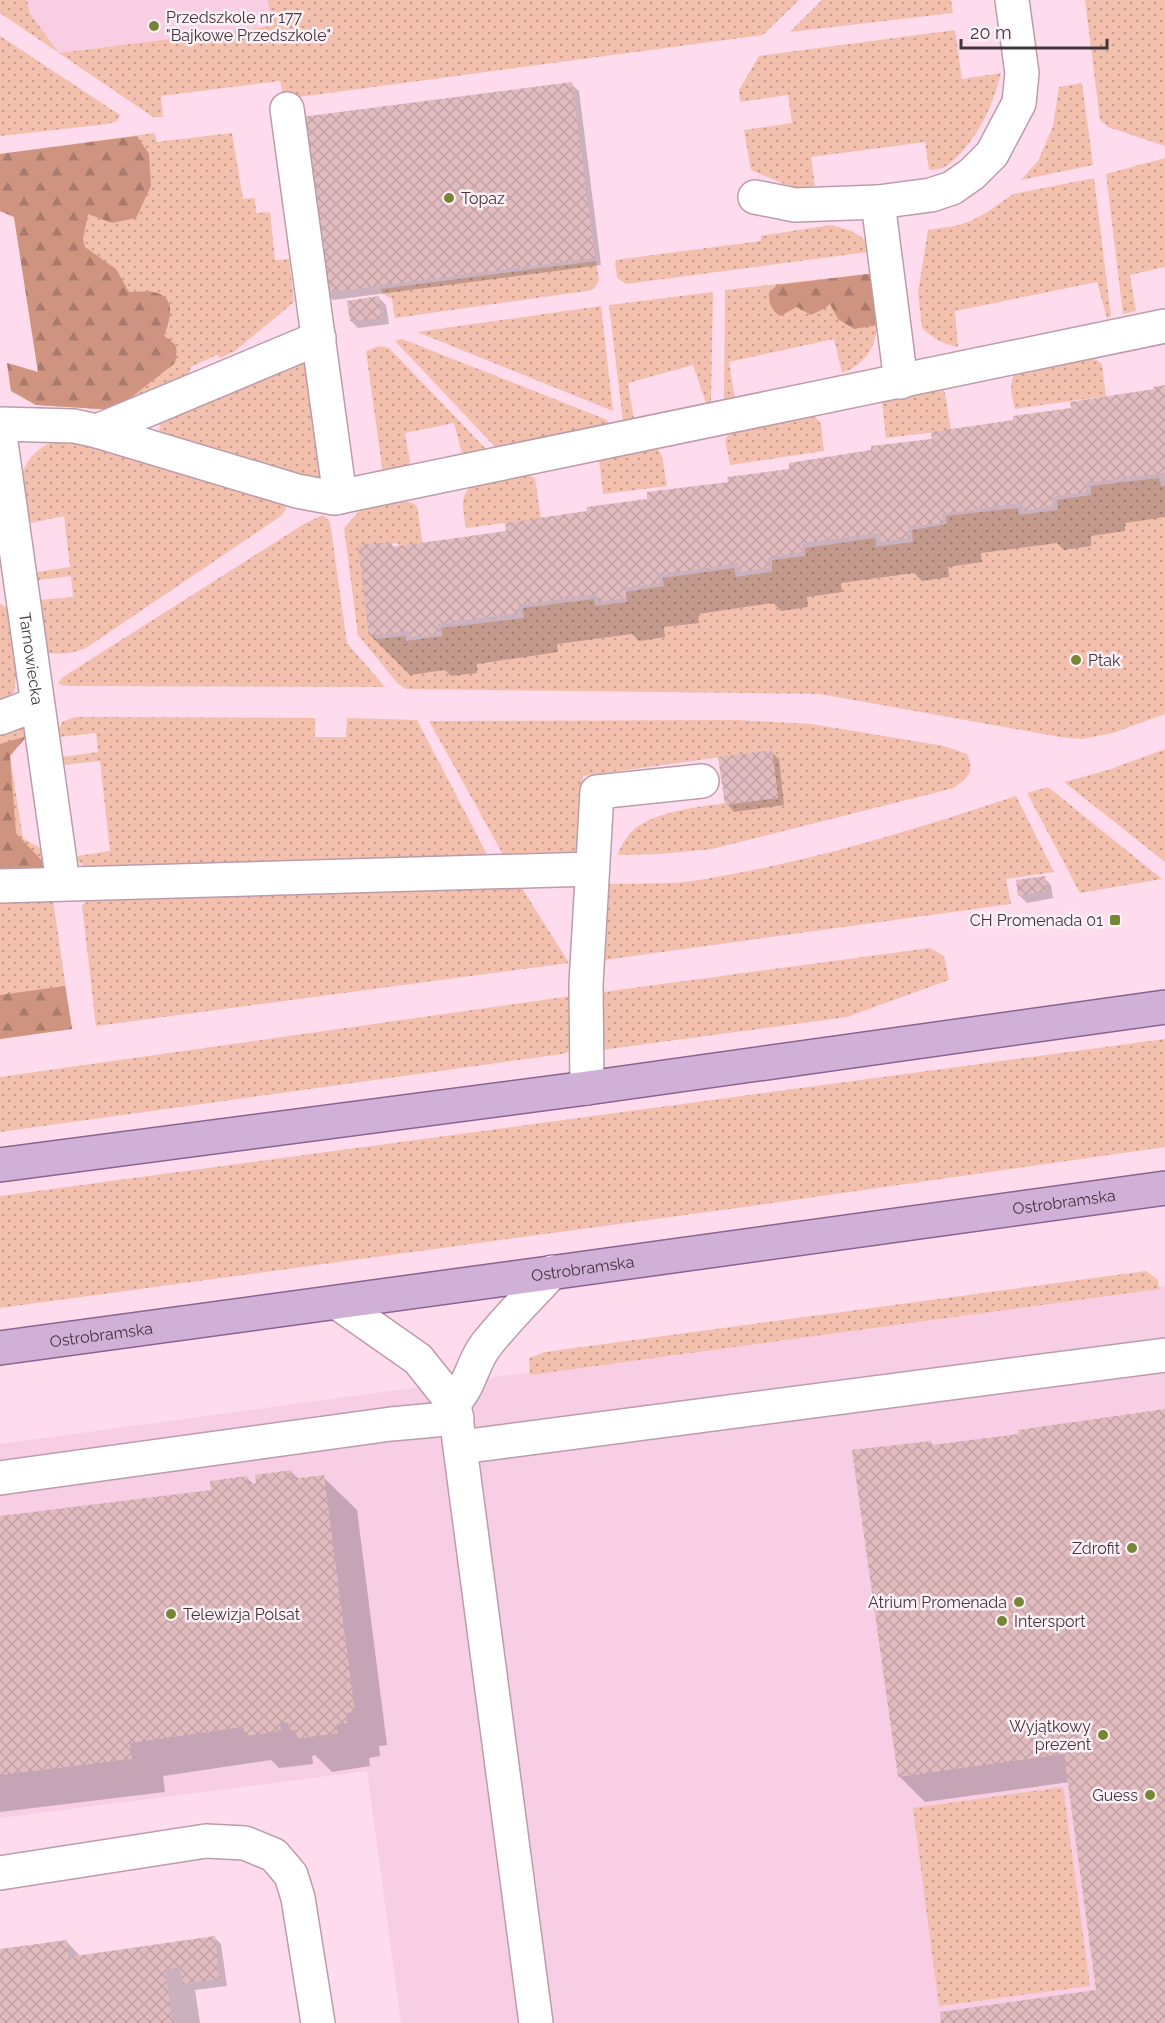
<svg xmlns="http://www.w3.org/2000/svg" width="1165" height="2023" font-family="Raleway,sans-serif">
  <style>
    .built { fill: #f7cee3 }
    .grass { fill: url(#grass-dots) }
    .forest { fill: url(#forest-firs) }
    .shadow { fill: #0003 }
    .building { fill: url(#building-cross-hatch) }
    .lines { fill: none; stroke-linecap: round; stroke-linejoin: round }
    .minor-casing { stroke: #bc9cab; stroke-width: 36 }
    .major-casing { stroke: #8b6390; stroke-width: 36 }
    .minor { stroke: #fff; stroke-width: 33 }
    .major { stroke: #d1b0d8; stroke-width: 33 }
    .poi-dot { fill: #778635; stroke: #fef0f7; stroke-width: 2 }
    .labels { text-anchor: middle; stroke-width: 5; stroke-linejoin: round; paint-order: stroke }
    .poi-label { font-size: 16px; fill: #42353c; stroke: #fef0f7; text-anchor: start }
    .street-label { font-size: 16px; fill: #42353c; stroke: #fef0f7 }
  </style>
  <defs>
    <pattern id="grass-dots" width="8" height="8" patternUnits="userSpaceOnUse" patternTransform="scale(1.5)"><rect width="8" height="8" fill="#f3c0ae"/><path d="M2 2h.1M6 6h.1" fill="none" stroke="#c69d8f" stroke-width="1.8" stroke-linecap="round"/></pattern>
    <pattern id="forest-firs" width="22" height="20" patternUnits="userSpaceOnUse" patternTransform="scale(1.5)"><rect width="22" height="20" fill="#cf9480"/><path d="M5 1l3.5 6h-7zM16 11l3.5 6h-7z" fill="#aa7a6a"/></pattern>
    <pattern id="building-cross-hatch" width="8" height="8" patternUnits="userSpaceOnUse" patternTransform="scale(1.5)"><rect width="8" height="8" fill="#e1bbbe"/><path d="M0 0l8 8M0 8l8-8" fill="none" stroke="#c2a1a4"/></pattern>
  </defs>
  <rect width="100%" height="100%" fill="#fedced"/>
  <g class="built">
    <path d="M27,0H450L262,27L59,53L29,14Z"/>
    <path d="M1165,1286V2023H401L367,1771L0,1818V1444Z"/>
  </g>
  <g class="grass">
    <path d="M0,0H27L30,14L59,53L272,26L268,0H799L763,35L284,99L280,81L161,96L163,117H153L0,13Z"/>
    <path d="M822,0H951L953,13L790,32Z"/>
    <path d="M1085,0H1165V146L1108,127L1100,120Z"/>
    <path d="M955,30L962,79L1001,73C993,105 981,132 958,156C953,160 949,165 943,168C939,169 933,170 929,170L925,142L811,157L815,186L796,189L751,170L744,130L792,123L788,95L740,102L739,90L759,56Z"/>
    <path d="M0,36L120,115L117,121L108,124L0,136Z"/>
    <path d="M1082,83L1093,165L1021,180L1038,161L1053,126L1059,87Z"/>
    <path d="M155,133L157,142L232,133L243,199L255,198L256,213L270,212L275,260L289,259L294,302L235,351L220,358L217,355L191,367L189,373L115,410L36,405L11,391L7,363L38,372L14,217L0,211V154Z"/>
    <path d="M1165,158V267L1130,275L1136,311L1123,314L1106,174Z"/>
    <path d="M1094,178L1111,316L1107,318L1097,282L955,311L958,347C942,344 933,338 922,328L918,293L928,230L955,226L971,221L989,211L1013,194Z"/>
    <path d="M831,225L852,231L867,241L868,252L626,284L617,278L615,260L761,241V236Z"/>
    <path d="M596,261L599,280L594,289L587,291L395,318L392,299L382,293L381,289Z"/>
    <path d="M876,273C878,312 887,356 842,373L834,339L729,362L735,399L724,401L725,290Z"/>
    <path d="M713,292L711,402L706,403L693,365L628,383L634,419L623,421L609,305Z"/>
    <path d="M601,306L613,411L417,332Z"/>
    <path d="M402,339L605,419L611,425L498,450L395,341Z"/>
    <path d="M379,346L389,348L488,451L463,457L454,423L405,433L411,468L383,474L366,351Z"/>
    <path d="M1092,357L1102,364L1106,396L1015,409C1012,397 1008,384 1015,373Z"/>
    <path d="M308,358L324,478L318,480L310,479L159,433L160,422Z"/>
    <path d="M934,387L943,389L945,393L951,430L886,438L882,400Z"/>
    <path d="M813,414L821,424L824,451L730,465L725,439L733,431Z"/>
    <path d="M67,439L284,502L286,509L281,516L86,648C73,653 62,655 48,653L45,646L40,600L73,597L71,576L38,580L37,572L70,567L64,516L31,523L26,519C25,507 20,487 22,476C27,454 46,441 67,439Z"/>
    <path d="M656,446L662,456L667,486L603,494L599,460L603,457Z"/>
    <path d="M524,474L535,478L541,518L466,528C464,513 458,496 472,485Z"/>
    <path d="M1159,478L1161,486H1165V714L1113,733L1082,739L1060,737L820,694L406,689L398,684L358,635L344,528C350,522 357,511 365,508C376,503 408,497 417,506L423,545L400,549L398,543L362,548L375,639L406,636V641L443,636L441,628L524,618L523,608L594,599L595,606L627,602L626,592L664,586L663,578L734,568L736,577L772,572V560L806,556L805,548L875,538L876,547L913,542L912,530L947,524L946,516L1018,508L1019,515L1058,510L1057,500L1091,495V486Z"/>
    <path d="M323,515L330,522L347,643L385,687L69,686L61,685L58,683L63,677L304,524Z"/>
    <path d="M0,604L8,608L18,661L14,693L0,700Z"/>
    <path d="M75,717L315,718V737H346L347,718L417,720L490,860L86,869L77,860L78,856L110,851L100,761L63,765L62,757L98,752L96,733L60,737L59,728L62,722Z"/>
    <path d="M737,720L811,724L944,746L967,754C975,773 969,776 954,788L712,849L661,854L617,855C623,843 628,832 640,825C672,805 739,803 778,798L772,750L583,776L577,854L505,858L429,721Z"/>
    <path d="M20,725L24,727L28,734L10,756L23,838L45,851L47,866L0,875V733Z"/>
    <path d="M1165,749V862L1064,782L1108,770Z"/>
    <path d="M1048,787L1162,879L1080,893L1027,793Z"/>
    <path d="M1016,796L1054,872L1006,879L1011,904L604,960L606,884C635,883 665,885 693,881C803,864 910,831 1016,796Z"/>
    <path d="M520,885L569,963L96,1026L82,905L96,896Z"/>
    <path d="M52,893L72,1029L0,1039V897Z"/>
    <path d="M930,948L944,956L949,980L847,1017L602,1050L603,992Z"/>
    <path d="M571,996V1044L567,1053L562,1054L0,1132V1077Z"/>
    <path d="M1165,1039V1147L752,1206L0,1308V1196Z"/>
    <path d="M1146,1271L1158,1280L1159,1289L530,1375L529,1358L545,1352Z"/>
    <path d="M1063,1787L1090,1986L939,2006L913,1808Z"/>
  </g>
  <g class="forest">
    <path d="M137,136L149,154L151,186L136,218L112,223L88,214L83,239L85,247L116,269L129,292C137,292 146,291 153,292C178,296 170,320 164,336C178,345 178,346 175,363L115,410L36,405L11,391L7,363L38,372L14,217L0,211V154Z"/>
    <path d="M876,273L877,325L854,329L838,319L830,304L825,308L811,315L797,307L780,316C771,310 769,303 769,293L777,285Z"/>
    <path d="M27,736L10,756L16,833L47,866L42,873L0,875V744Z"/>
    <path d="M65,986L72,1029L0,1039V995Z"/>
  </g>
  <g class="shadow">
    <path d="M571,84L579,91L601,265L333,300L325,293Z"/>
    <path d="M379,298L386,305L389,324L358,328L351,321Z"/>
    <path d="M1165,388V517L1125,523V531L1091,536V546L1064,550L1057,543L981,553L982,562L948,567L949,577L922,581L914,573L841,583L842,592L807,597L808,607L781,611L773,603L698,614L699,623L664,627L665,637L639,641L632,634L557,644L558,652L477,664V673L451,676L445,670L410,675L370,635L391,544L395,548L508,532L588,512L933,440Z"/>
    <path d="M771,752L779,759L784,805L734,812L727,804Z"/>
    <path d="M1044,878L1051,885L1053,898L1027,903L1020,896L1018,882Z"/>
    <path d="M1165,1411V2023H943L1098,1992L1070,1782L925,1802L899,1776L931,1443L934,1447L1020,1435Z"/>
    <path d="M290,1471L299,1479L323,1477L357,1510L387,1745L379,1746L380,1756L369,1758L370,1766L332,1772L315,1755L312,1756L313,1764L279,1768L271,1760L163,1776L165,1792L0,1812V1518L213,1491L246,1477L254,1485Z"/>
    <path d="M214,1937L221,1944L227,1986L195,1990L200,2023H0V1951L66,1941L81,1957Z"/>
  </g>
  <g class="building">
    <path d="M572,82L595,258L324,293L301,117Z"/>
    <path d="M379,296L382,318L350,321L347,301Z"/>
    <path d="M1165,385V473L1086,483V492L1052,497V507L1023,511L1022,503L942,514L943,523L909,527L910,538L881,542L880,533L802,543L803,552L768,558L769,568L740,572L738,563L659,575L660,584L625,588L626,598L598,602L597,594L518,605L519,613L438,624L439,634L410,637L409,631L369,636L358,545L391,542L392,547L506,531L505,523L587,511L586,507L647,499V492L728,482L727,477L789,469V463L871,450V446L932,439L931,432L1013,420V416L1071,408L1070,402L1154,389L1153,387Z"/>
    <path d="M772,750L778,798L725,805L718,757Z"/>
    <path d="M1045,876L1047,891L1018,896L1016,880Z"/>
    <path d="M1165,1409V2023H941L940,2012L1096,1990L1064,1754L898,1777L852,1450L931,1441L932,1445L1018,1434V1430Z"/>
    <path d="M291,1470L292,1479L324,1475L355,1712L346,1713L347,1723L336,1725L338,1733L297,1739L296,1730H290L288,1722L280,1723L281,1731L245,1736L243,1727L130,1743L132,1759L0,1775V1516L211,1490L210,1481L247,1476L248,1485L256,1483L255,1475Z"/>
    <path d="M215,1936L220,1979L182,1984L180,1967L165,1970L173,2023H0V1949L67,1940L68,1957Z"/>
  </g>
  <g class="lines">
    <g class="minor-casing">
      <g id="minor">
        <path d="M287,109L340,497"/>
        <path d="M755,197L795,205L878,202L931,195L952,188L972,174L992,154L1019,103L1022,73L1012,0"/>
        <path d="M878,202L901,382"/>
        <path d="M0,424L74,426L97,431L297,491L334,498L1165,326"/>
        <path d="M97,431L319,338"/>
        <path id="s1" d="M0,435L63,883"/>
        <path d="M0,718L37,704"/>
        <path d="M0,886L592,869"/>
        <path d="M587,1088L586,984L597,792L702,781"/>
        <path d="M338,1303L418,1359L446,1394L454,1402L536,2023"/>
        <path d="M454,1402C470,1387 472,1363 486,1345C506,1320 530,1296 552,1272"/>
        <path d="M461,1447L1165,1355"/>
        <path d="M0,1478L391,1424L457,1418"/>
        <path d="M0,1873L206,1841L245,1843L274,1855L291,1875L298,1898L318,2023"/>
      </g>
    </g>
    <g class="major-casing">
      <g id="major">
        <path d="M0,1165L587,1088L1165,1007"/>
        <path id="s2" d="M0,1348C389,1297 776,1240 1165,1188"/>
      </g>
    </g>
    <use href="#minor" class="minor"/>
    <use href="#major" class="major"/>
  </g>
  <g class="poi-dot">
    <circle cx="154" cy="26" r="6"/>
    <circle cx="449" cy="198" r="6"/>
    <circle cx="1076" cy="660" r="6"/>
    <rect x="1109" y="914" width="12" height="12" rx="3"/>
    <circle cx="1132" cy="1548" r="6"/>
    <circle cx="1019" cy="1602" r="6"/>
    <circle cx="171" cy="1614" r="6"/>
    <circle cx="1002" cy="1621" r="6"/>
    <circle cx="1103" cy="1735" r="6"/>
    <circle cx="1150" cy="1795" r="6"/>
  </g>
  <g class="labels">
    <g class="poi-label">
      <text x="166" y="23">Przedszkole nr 177<tspan x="166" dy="18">"Bajkowe Przedszkole"</tspan></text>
      <text x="461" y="204">Topaz</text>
      <text x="1088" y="666">Ptak</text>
      <text x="1103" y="926" text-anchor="end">CH Promenada 01</text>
      <text x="1120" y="1554" text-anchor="end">Zdrofit</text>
      <text x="1007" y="1608" text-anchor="end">Atrium Promenada</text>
      <text x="183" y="1620">Telewizja Polsat</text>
      <text x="1014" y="1627">Intersport</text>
      <text x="1091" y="1732" text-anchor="end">Wyjątkowy<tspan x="1091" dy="18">prezent</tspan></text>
      <text x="1138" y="1801" text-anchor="end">Guess</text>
    </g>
    <g class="street-label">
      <text dy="6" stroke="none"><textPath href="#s1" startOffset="226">Tarnowiecka</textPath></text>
      <text dy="6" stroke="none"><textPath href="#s2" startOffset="1074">Ostrobramska</textPath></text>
      <text dy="6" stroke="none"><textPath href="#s2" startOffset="588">Ostrobramska</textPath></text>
      <text dy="6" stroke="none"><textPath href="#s2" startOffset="102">Ostrobramska</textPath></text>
    </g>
  </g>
  <path d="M961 39v9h146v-9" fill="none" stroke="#42353c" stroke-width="3"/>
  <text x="970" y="39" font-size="18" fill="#42353c" stroke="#fef0f7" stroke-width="4.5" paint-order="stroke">20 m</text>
</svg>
